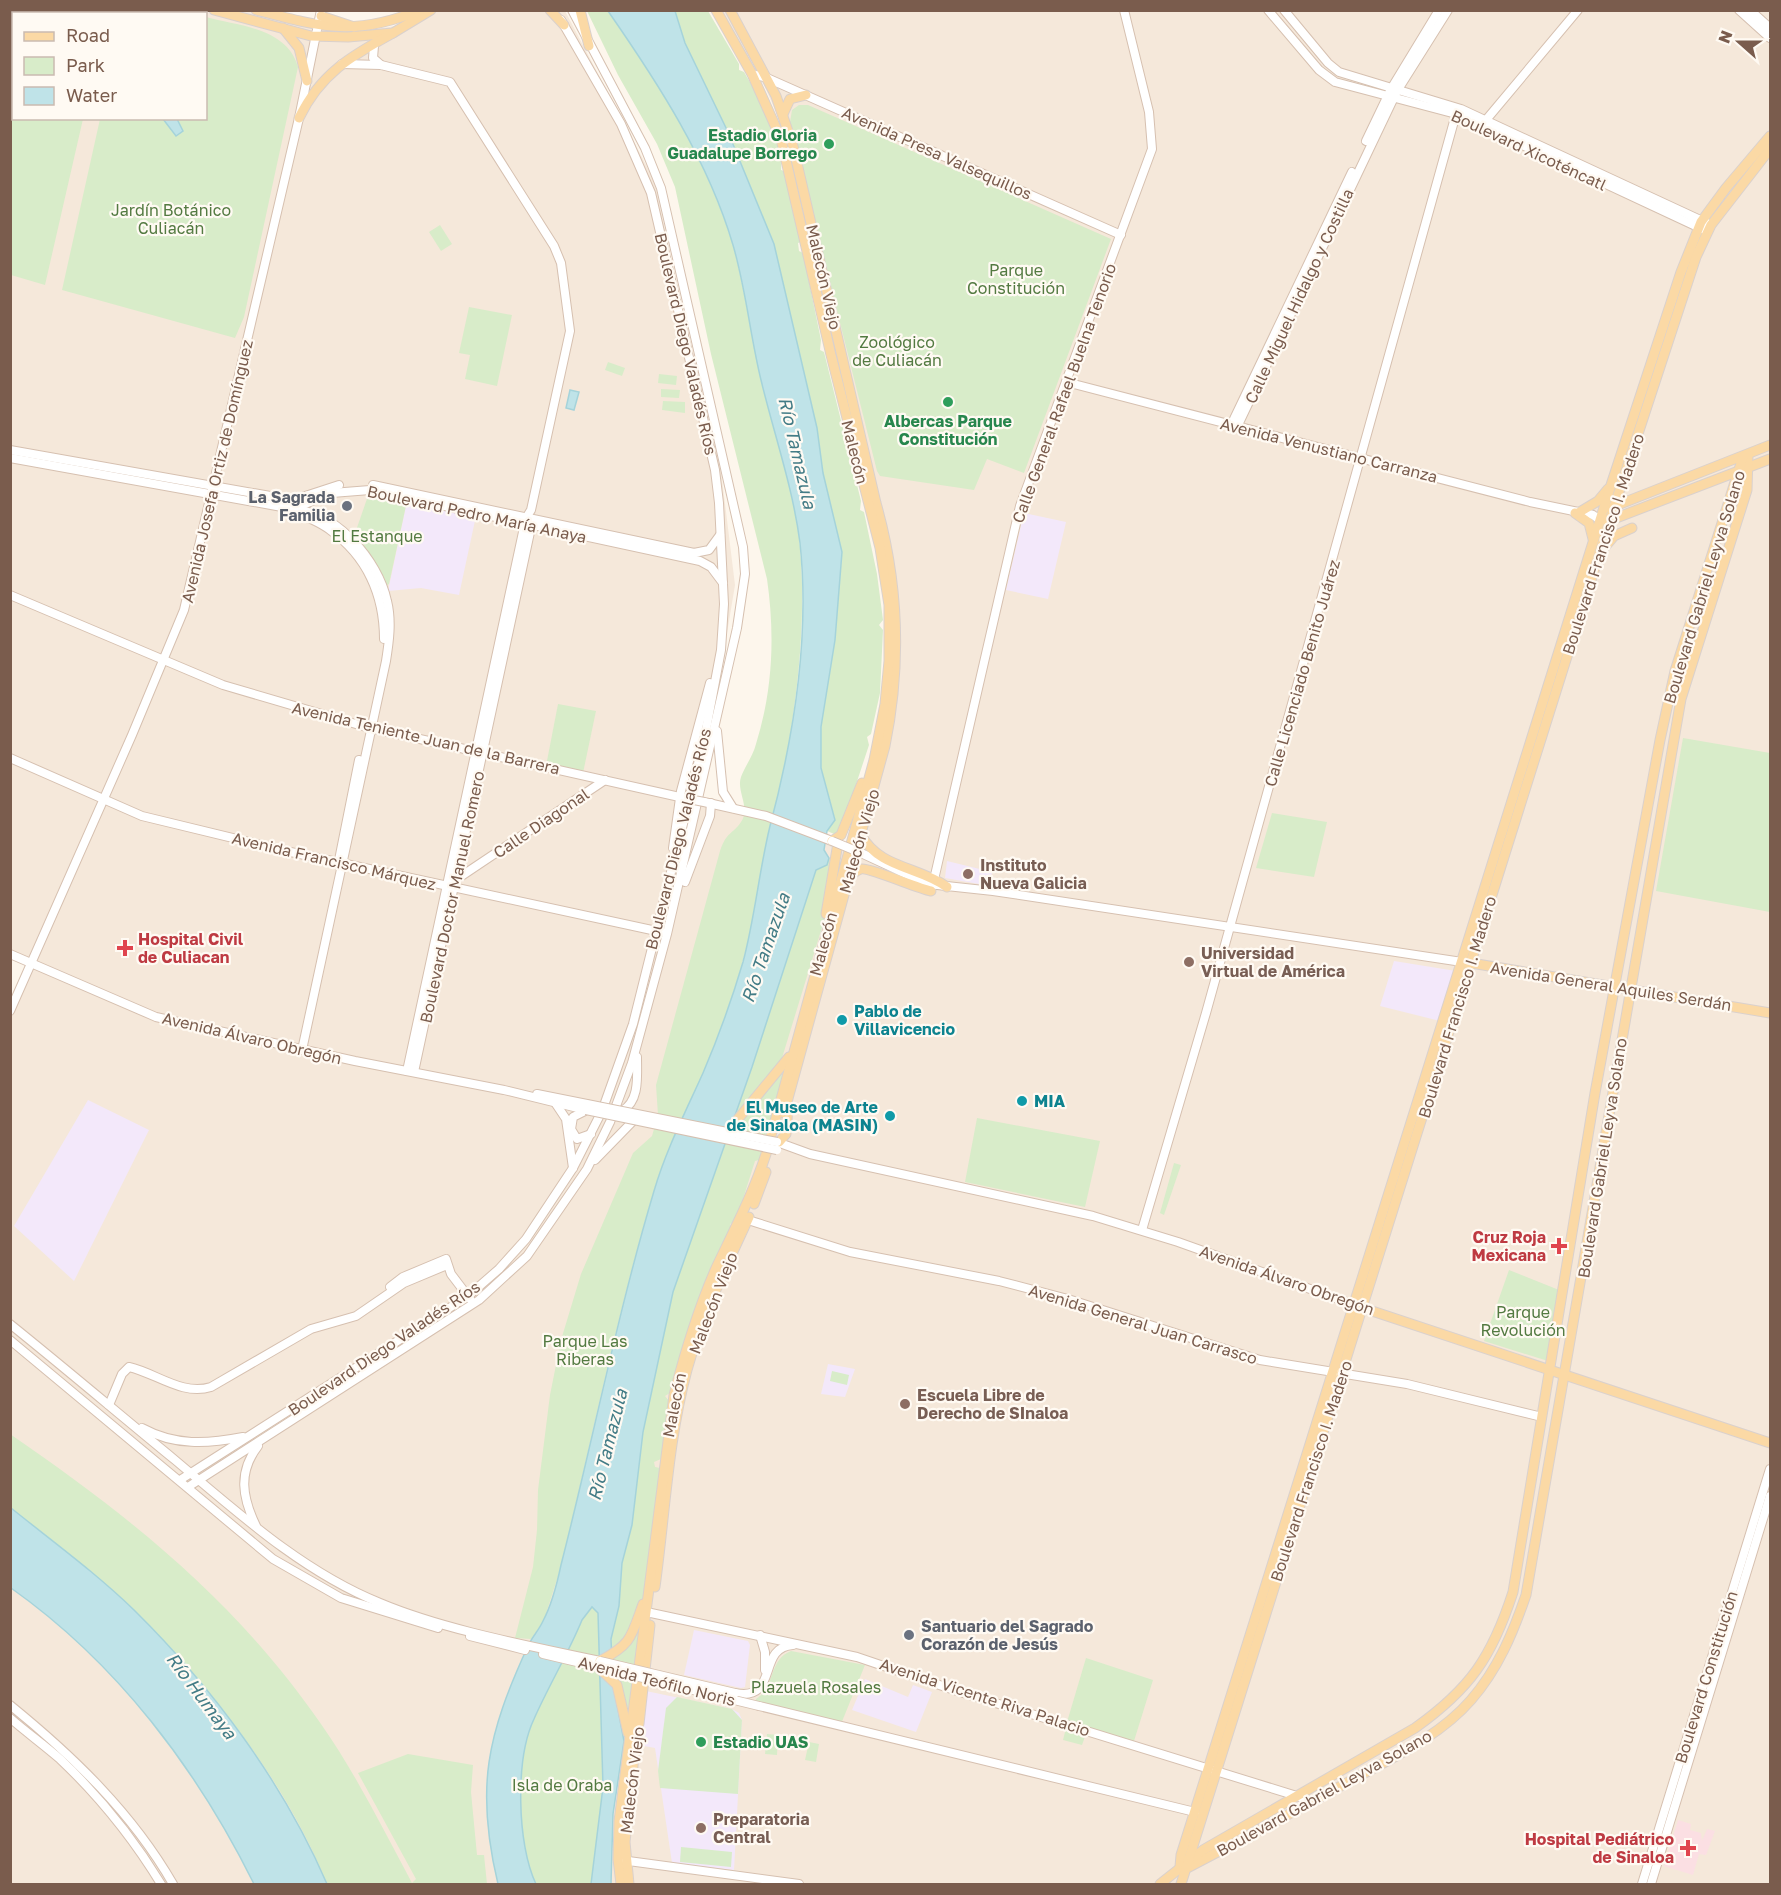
<svg xmlns="http://www.w3.org/2000/svg" width="1781" height="1895" font-family="'Golos Text',sans-serif">
  <style>
    .residential { fill: #f5e8da; fill-rule: evenodd }
    .education { fill: #f3e8fa }
    .medical { fill: #fbdfe3 }
    .green { fill: #d8ecc9 }
    .water { fill: #bfe3e8; stroke: #a5d3da; stroke-width: 1.5 }
    .lines { fill: none; stroke-linecap: round; stroke-linejoin: round }
    .secondary-casing { stroke: #d6c0b0; stroke-width: 10 }
    .primary-casing { stroke: #dad1cd; stroke-width: 11 }
    .secondary { stroke: #fff; stroke-width: 8 }
    .primary { stroke: #fbd9a5; stroke-width: 9 }
    .secondary-bridge-casing { stroke: #d6c0b0; stroke-width: 10; stroke-linecap: butt }
    .secondary-bridge { stroke: #fff; stroke-width: 8 }
    .leisure-dot { fill: #2e9e5b; stroke: #fffaf3; stroke-width: 2 }
    .worship-dot { fill: #6b7280; stroke: #fffaf3; stroke-width: 2 }
    .education-dot { fill: #8d6e63; stroke: #fffaf3; stroke-width: 2 }
    .health-dot { fill: #e0444e; stroke: #fffaf3; stroke-width: 2 }
    .culture-dot { fill: #0f9aa8; stroke: #fffaf3; stroke-width: 2 }
    .labels { text-anchor: middle; stroke-width: 4.5; stroke-linejoin: round; paint-order: stroke }
    .leisure-label { font-size: 16px; font-weight: bold; fill: #27864d; stroke: #fffaf3; text-anchor: end }
    .street-label { font-size: 16px; fill: #7a5c4d; stroke: #fffaf3 }
    .park-label { font-size: 16px; fill: #537a41; stroke: #fffaf3 }
    .worship-label { font-size: 16px; font-weight: bold; fill: #5b616d; stroke: #fffaf3; text-anchor: end }
    .education-label { font-size: 16px; font-weight: bold; fill: #785e54; stroke: #fffaf3; text-anchor: start }
    .health-label { font-size: 16px; font-weight: bold; fill: #be3a42; stroke: #fffaf3; text-anchor: end }
    .culture-label { font-size: 16px; font-weight: bold; fill: #0d838f; stroke: #fffaf3; text-anchor: start }
    .water-label { font-size: 18px; font-style: italic; fill: #437c86; stroke: #fffaf3 }
  </style>
  <rect width="100%" height="100%" fill="#fdf6ec"/>
  <path class="residential" d="M11,11H252L317,28L361,31L395,26L425,11H565L655,182L685,324L721,471L735,585L724,651L690,801L765,819L852,851L879,751L893,635L864,475L782,126L760,76L712,11H1770V1884H11L10,1016L33,966L11,956ZM14,14H206V118H14Z"/>
  <g class="education">
    <path d="M407,501L476,516L459,595L421,588L388,591Z"/>
    <path d="M1024,513L1066,522L1048,599L1006,590Z"/>
    <path d="M947,861L992,872L990,886L945,878Z"/>
    <path d="M1394,961L1456,971L1440,1021L1380,1006Z"/>
    <path d="M88,1100L149,1130L74,1281L14,1226Z"/>
    <path d="M828,1364L855,1369L845,1397L821,1394Z"/>
    <path d="M694,1630L748,1641L750,1645L745,1687L741,1688L684,1675Z"/>
    <path d="M865,1679L908,1697L913,1685L932,1692L916,1732L852,1710Z"/>
    <path d="M646,1691L732,1709L739,1713L742,1720L734,1870L672,1863L655,1748L639,1745Z"/>
  </g>
  <path class="medical" d="M1678,1820L1691,1824L1690,1830L1701,1833L1702,1841L1707,1829L1715,1831L1706,1855L1699,1854L1693,1875L1664,1866Z"/>
  <g class="green">
    <path d="M10,11H34L33,13L14,14V118L83,119L45,285L11,275Z"/>
    <path d="M124,11L181,10L192,13H124Z"/>
    <path d="M587,11H608C658,82 706,158 732,242C745,287 750,333 761,379C773,434 795,489 800,547C807,628 796,711 780,792C778,805 772,818 769,831C760,874 755,917 743,960C733,996 719,1034 705,1068C688,1109 667,1147 654,1190C616,1316 591,1445 559,1573L544,1620L531,1639L515,1638L533,1567L537,1530L538,1490L550,1395L561,1340L581,1274L633,1153L652,1136L658,1115L656,1085L720,851C727,831 732,835 741,822C751,808 736,791 741,777C745,766 753,756 756,744C773,689 775,635 767,579L711,354L675,187L657,144L618,75Z"/>
    <path d="M675,11H708L739,64V70L744,72C760,99 783,140 781,170L786,172L801,242L798,243L799,251L803,253L821,340L820,350L824,352L861,501L860,510L864,512L877,574L883,620L879,625L883,630L880,693L871,734L867,737L869,745L839,836L827,831L835,819L821,768V727L835,640L842,552L823,473L817,428L774,244L728,132L685,43Z"/>
    <path d="M206,17C239,26 287,28 298,67L244,317L235,338L62,290L100,119L206,118Z"/>
    <path d="M799,105H808L1111,239L1024,473L987,459L974,490L880,476L877,471L790,122L792,110Z"/>
    <path d="M440,225L452,244L441,251L429,232Z"/>
    <path d="M469,307L512,315L497,386L465,379L470,355L459,353Z"/>
    <path d="M608,362L625,368L622,376L605,370Z"/>
    <path d="M659,374L677,376L676,385L658,383Z"/>
    <path d="M661,389L680,390L679,398L661,397Z"/>
    <path d="M663,401L685,402V413L662,410Z"/>
    <path d="M369,493L407,501L389,584L383,587L352,542Z"/>
    <path d="M558,704L596,711L583,773L546,766Z"/>
    <path d="M1683,738L1770,753V912L1656,891Z"/>
    <path d="M1272,813L1327,822L1314,877L1256,868Z"/>
    <path d="M829,858L842,862L782,1058L785,1071L763,1159L755,1161L736,1221L730,1224L732,1229L670,1393L665,1396L669,1401L661,1459L654,1462L655,1467L660,1468L624,1741L613,1683L611,1639L619,1606L622,1563L632,1525L643,1432L673,1292L752,1067L816,870L827,865Z"/>
    <path d="M977,1118L1100,1141L1085,1207L965,1182Z"/>
    <path d="M1174,1163L1181,1165L1164,1215L1160,1213Z"/>
    <path d="M1509,1270L1559,1290L1548,1361L1484,1341Z"/>
    <path d="M832,1371L849,1375L847,1385L830,1381Z"/>
    <path d="M10,1434C131,1517 237,1602 321,1724C356,1774 383,1829 412,1883L416,1879L358,1773L408,1754L473,1765L471,1792L477,1855H484L487,1884H327C288,1785 210,1685 134,1610C96,1573 52,1541 11,1508Z"/>
    <path d="M592,1607L598,1613L603,1787L591,1884H536C517,1845 515,1759 534,1719C549,1685 568,1654 582,1620Z"/>
    <path d="M791,1651L865,1665L841,1724L756,1703V1699C776,1687 768,1660 791,1651Z"/>
    <path d="M1086,1658L1153,1680L1134,1741L1067,1722Z"/>
    <path d="M677,1697L732,1709L742,1720L738,1794L660,1788L658,1771L666,1708Z"/>
    <path d="M1066,1728L1087,1731L1082,1745L1063,1740Z"/>
    <path d="M767,1734L778,1735L777,1755L765,1754Z"/>
    <path d="M809,1742L819,1744L816,1762L805,1760Z"/>
    <path d="M681,1847L732,1852L731,1867L680,1862Z"/>
  </g>
  <g class="water">
    <path d="M608,11H675L685,43L728,132L774,244L817,428L823,473L842,552L835,640L821,727V768L835,820L827,831L824,850L829,858L827,865L816,870L752,1067L673,1292L643,1432L632,1525L622,1563L619,1606L611,1639L613,1683L624,1741L613,1814L611,1884H591L603,1787L598,1613L592,1607L582,1620C568,1654 549,1685 534,1719C515,1759 517,1845 536,1884H498C475,1788 487,1735 528,1646C532,1637 539,1630 543,1621C552,1604 557,1584 561,1565C593,1440 617,1315 654,1191C666,1150 685,1113 703,1073C718,1038 732,999 743,962C755,917 759,871 770,826C794,736 810,637 800,543C793,488 774,434 761,380C750,335 746,289 733,245C708,160 658,83 608,11Z"/>
    <path d="M163,119H177L183,131L176,136Z"/>
    <path d="M570,390L579,392L574,410L566,408Z"/>
    <path d="M11,1508C52,1541 96,1573 134,1610C213,1688 283,1782 327,1884H254C197,1769 117,1663 11,1588Z"/>
  </g>
  <g class="lines">
    <g class="secondary-casing">
      <g id="secondary">
        <path d="M1268,10L1319,70L1335,82L1456,114L1704,230"/>
        <path d="M1284,10L1328,63L1339,72L1461,109L1711,225"/>
        <path d="M1739,10L1770,38"/>
        <path d="M1750,10L1770,28"/>
        <path d="M374,46L373,58L381,65"/>
        <path d="M342,64L381,65L450,82L554,246L561,263L570,331L531,510L526,518L407,1071"/>
        <path d="M752,74L767,78L1121,235"/>
        <path d="M1486,120L1578,10"/>
        <path d="M1366,141L1391,89L1439,10"/>
        <path d="M1066,382L1530,502L1593,515L1600,520"/>
        <path d="M1237,426L1234,419L1352,172"/>
        <path d="M1237,427L1397,91L1448,10"/>
        <path d="M10,450L293,500L339,485"/>
        <path d="M10,458L293,509L332,493L370,490L700,561L711,567L723,583"/>
        <path d="M373,485L694,553L709,550L720,535"/>
        <path d="M293,509C337,512 378,560 387,601C392,621 389,642 386,661L302,1050"/>
        <path d="M293,509C305,518 319,521 330,530C367,556 384,595 384,639"/>
        <path d="M10,595L223,685L366,727L684,798"/>
        <path d="M717,731L723,792L733,808"/>
        <path d="M10,758L142,816L286,851L661,932"/>
        <path d="M704,802L766,816L832,841"/>
        <path d="M673,848L681,791L710,683"/>
        <path d="M861,853L928,884L993,891L1462,962"/>
        <path d="M338,865L359,760"/>
        <path d="M454,881L605,780"/>
        <path d="M685,882L710,816L711,803"/>
        <path d="M933,884L1020,506L1152,149L1149,112L1124,10"/>
        <path d="M10,954L156,1017L355,1061L504,1090L586,1110"/>
        <path d="M10,1011L132,735L184,610L299,118L321,10"/>
        <path d="M414,1072L532,523"/>
        <path d="M537,1094L587,1104"/>
        <path d="M556,1104L566,1119L573,1168"/>
        <path d="M585,1111L573,1117L571,1129L577,1139L591,1134"/>
        <path d="M622,1111C640,1101 637,1076 637,1057"/>
        <path d="M777,1142L810,1154L1093,1216L1178,1242L1355,1305"/>
        <path d="M595,1160L634,1120"/>
        <path d="M748,1220L850,1252L999,1281L1068,1299L1260,1360L1407,1384L1542,1417"/>
        <path d="M1142,1230L1206,1013L1456,114"/>
        <path d="M390,1287L403,1277L446,1259L451,1274L470,1299"/>
        <path d="M10,1324C66,1369 120,1415 175,1460C238,1513 303,1572 380,1603C444,1630 531,1646 600,1661"/>
        <path d="M10,1340L273,1559L341,1598L438,1628"/>
        <path d="M109,1405L122,1374L129,1367C156,1373 182,1396 211,1387L311,1329L356,1316L404,1283L447,1265"/>
        <path d="M142,1428C175,1446 207,1444 243,1437"/>
        <path d="M180,1480L468,1296L499,1269L526,1239L573,1168L602,1111L633,1024L704,740L721,650L724,604L719,503L715,470L651,193L621,124L561,20"/>
        <path d="M188,1487L479,1300L527,1256L587,1169L610,1122L632,1063L667,934L737,628L745,574L743,547L661,188L645,148L572,10"/>
        <path d="M256,1526C242,1497 238,1472 258,1446"/>
        <path d="M651,1613L857,1657L960,1692L1313,1801"/>
        <path d="M760,1635L765,1652V1670"/>
        <path d="M470,1636L525,1650"/>
        <path d="M543,1654L598,1667"/>
        <path d="M735,1693C780,1702 756,1647 793,1645"/>
        <path d="M10,1705C74,1757 132,1813 173,1884"/>
        <path d="M759,1706L1195,1812"/>
        <path d="M10,1718C26,1732 44,1745 60,1759C99,1796 133,1838 161,1884"/>
        <path d="M621,1860L799,1884"/>
        <path d="M1642,1884L1770,1469"/>
        <path d="M1651,1884L1770,1496"/>
      </g>
    </g>
    <g class="primary-casing">
      <g id="primary">
        <path d="M214,10L311,36L348,37L393,33L431,10"/>
        <path d="M256,10C321,27 355,37 420,10"/>
        <path d="M550,10L564,25"/>
        <path d="M580,10L589,46"/>
        <path d="M730,10L776,96L793,146L876,503C899,584 902,663 885,746L784,1113"/>
        <path d="M321,16L354,27"/>
        <path d="M283,28L299,48L307,81"/>
        <path d="M783,114L790,99L806,95"/>
        <path d="M299,118C320,74 351,56 393,33"/>
        <path d="M1610,508L1770,445"/>
        <path d="M1575,513L1589,523L1593,539"/>
        <path d="M1578,513L1598,501L1608,489"/>
        <path d="M1605,520L1616,518L1770,459"/>
        <path d="M1604,548L1614,536L1632,528"/>
        <path d="M861,835C880,869 918,866 947,887"/>
        <path d="M832,841L841,835L862,783"/>
        <path d="M849,877C853,874 857,870 861,869C868,867 917,888 931,891"/>
        <path d="M826,914L838,843"/>
        <path d="M1465,962L1770,1013"/>
        <path d="M731,1133L733,1125L789,1057"/>
        <path d="M779,1142L786,1134L788,1106"/>
        <path d="M754,1204L766,1172"/>
        <path d="M1360,1307L1770,1443"/>
        <path d="M655,1587C665,1515 668,1440 687,1370C702,1316 726,1267 749,1217"/>
        <path d="M600,1661C632,1644 631,1637 643,1604"/>
        <path d="M598,1667L617,1685L628,1733"/>
        <path d="M639,1724L650,1625"/>
        <path d="M1180,1867L1181,1855L1611,485L1681,272L1701,222L1726,188L1770,136"/>
        <path d="M1183,1867H1189C1243,1839 1297,1810 1350,1781C1392,1758 1440,1736 1471,1700C1498,1669 1513,1633 1526,1595L1681,699L1747,490L1748,455"/>
        <path d="M621,1884L618,1859L619,1821L674,1395C685,1352 698,1309 716,1268C734,1230 753,1194 766,1154L874,760L885,704L889,661V605L880,548L831,355L781,139L752,74L716,10"/>
        <path d="M629,1884L625,1842L635,1747"/>
        <path d="M1160,1884L1203,1850L1415,1728C1470,1689 1492,1657 1513,1592L1595,1093L1660,740L1675,671L1743,457"/>
        <path d="M1181,1884L1614,507L1696,257L1711,225L1770,149"/>
      </g>
    </g>
    <use href="#secondary" class="secondary"/>
    <use href="#primary" class="primary"/>
    <g class="secondary-bridge-casing">
      <g id="secondary-bridge">
        <path d="M684,798L704,802"/>
        <path d="M832,841L861,853"/>
        <path d="M587,1104L777,1142"/>
        <path d="M586,1110L777,1150"/>
        <path d="M600,1661L735,1693"/>
        <path d="M598,1667L759,1706"/>
      </g>
    </g>
    <use href="#secondary-bridge" class="secondary-bridge"/>
  </g>
  <g class="leisure-dot">
    <circle cx="829" cy="144" r="6"/>
    <circle cx="948" cy="402" r="6"/>
    <circle cx="701" cy="1742" r="6"/>
  </g>
  <g class="worship-dot">
    <circle cx="347" cy="506" r="6"/>
    <circle cx="909" cy="1635" r="6"/>
  </g>
  <g class="education-dot">
    <circle cx="968" cy="874" r="6"/>
    <circle cx="1189" cy="962" r="6"/>
    <circle cx="905" cy="1404" r="6"/>
    <circle cx="701" cy="1828" r="6"/>
  </g>
  <g class="health-dot">
    <path d="M122 939h6v6h6v6h-6v6h-6v-6h-6v-6h6z"/>
    <path d="M1556 1237h6v6h6v6h-6v6h-6v-6h-6v-6h6z"/>
    <path d="M1685 1839h6v6h6v6h-6v6h-6v-6h-6v-6h6z"/>
  </g>
  <g class="culture-dot">
    <circle cx="842" cy="1020" r="6"/>
    <circle cx="1022" cy="1101" r="6"/>
    <circle cx="890" cy="1116" r="6"/>
  </g>
  <g class="labels">
    <g class="leisure-label">
      <text x="817" y="141">Estadio Gloria<tspan x="817" dy="18">Guadalupe Borrego</tspan></text>
      <text x="948" y="427" text-anchor="middle">Albercas Parque<tspan x="948" dy="18">Constitución</tspan></text>
      <text x="713" y="1748" text-anchor="start">Estadio UAS</text>
    </g>
    <g class="street-label">
      <text transform="translate(1529 150) rotate(25)" y="6">Boulevard Xicoténcatl</text>
      <text transform="translate(937 153) rotate(24)" y="6">Avenida Presa Valsequillos</text>
      <text transform="translate(824 277) rotate(77)" y="6">Malecón Viejo</text>
      <text transform="translate(1299 296) rotate(-65)" y="6">Calle Miguel Hidalgo y Costilla</text>
      <text transform="translate(686 344) rotate(77)" y="6">Boulevard Diego Valadés Ríos</text>
      <text transform="translate(1064 393) rotate(-70)" y="6">Calle General Rafael Buelna Tenorio</text>
      <text transform="translate(1329 450) rotate(14)" y="6">Avenida Venustiano Carranza</text>
      <text transform="translate(855 452) rotate(76)" y="6">Malecón</text>
      <text transform="translate(217 471) rotate(-77)" y="6">Avenida Josefa Ortiz de Domínguez</text>
      <text transform="translate(477 514) rotate(12)" y="6">Boulevard Pedro María Anaya</text>
      <text transform="translate(1603 544) rotate(-72)" y="6">Boulevard Francisco I. Madero</text>
      <text transform="translate(1704 587) rotate(-73)" y="6">Boulevard Gabriel Leyva Solano</text>
      <text transform="translate(1302 673) rotate(-74)" y="6">Calle Licenciado Benito Juárez</text>
      <text transform="translate(426 738) rotate(13)" y="6">Avenida Teniente Juan de la Barrera</text>
      <text transform="translate(541 823) rotate(-34)" y="6">Calle Diagonal</text>
      <text transform="translate(678 839) rotate(-76)" y="6">Boulevard Diego Valadés Ríos</text>
      <text transform="translate(859 841) rotate(-74)" y="6">Malecón Viejo</text>
      <text transform="translate(334 861) rotate(13)" y="6">Avenida Francisco Márquez</text>
      <text transform="translate(452 897) rotate(-78)" y="6">Boulevard Doctor Manuel Romero</text>
      <text transform="translate(823 944) rotate(-75)" y="6">Malecón</text>
      <text transform="translate(1611 986) rotate(9)" y="6">Avenida General Aquiles Serdán</text>
      <text transform="translate(1457 1007) rotate(-73)" y="6">Boulevard Francisco I. Madero</text>
      <text transform="translate(252 1038) rotate(13)" y="6">Avenida Álvaro Obregón</text>
      <text transform="translate(1602 1158) rotate(-81)" y="6">Boulevard Gabriel Leyva Solano</text>
      <text transform="translate(1287 1280) rotate(19)" y="6">Avenida Álvaro Obregón</text>
      <text transform="translate(713 1303) rotate(-69)" y="6">Malecón Viejo</text>
      <text transform="translate(1143 1324) rotate(17)" y="6">Avenida General Juan Carrasco</text>
      <text transform="translate(384 1348) rotate(-34)" y="6">Boulevard Diego Valadés Ríos</text>
      <text transform="translate(674 1405) rotate(-79)" y="6">Malecón</text>
      <text transform="translate(1311 1471) rotate(-72)" y="6">Boulevard Francisco I. Madero</text>
      <text transform="translate(1706 1677) rotate(-73)" y="6">Boulevard Constitución</text>
      <text transform="translate(657 1681) rotate(14)" y="6">Avenida Teófilo Noris</text>
      <text transform="translate(985 1697) rotate(18)" y="6">Avenida Vicente Riva Palacio</text>
      <text transform="translate(632 1780) rotate(-83)" y="6">Malecón Viejo</text>
      <text transform="translate(1324 1793) rotate(-29)" y="6">Boulevard Gabriel Leyva Solano</text>
    </g>
    <g class="park-label">
      <text x="171" y="216">Jardín Botánico<tspan x="171" dy="18">Culiacán</tspan></text>
      <text x="1016" y="276">Parque<tspan x="1016" dy="18">Constitución</tspan></text>
      <text x="897" y="348">Zoológico<tspan x="897" dy="18">de Culiacán</tspan></text>
      <text x="377" y="542">El Estanque</text>
      <text x="1523" y="1318">Parque<tspan x="1523" dy="18">Revolución</tspan></text>
      <text x="585" y="1347">Parque Las<tspan x="585" dy="18">Riberas</tspan></text>
      <text x="816" y="1693">Plazuela Rosales</text>
      <text x="562" y="1791">Isla de Oraba</text>
    </g>
    <g class="worship-label">
      <text x="335" y="503">La Sagrada<tspan x="335" dy="18">Familia</tspan></text>
      <text x="921" y="1632" text-anchor="start">Santuario del Sagrado<tspan x="921" dy="18">Corazón de Jesús</tspan></text>
    </g>
    <g class="education-label">
      <text x="980" y="871">Instituto<tspan x="980" dy="18">Nueva Galicia</tspan></text>
      <text x="1201" y="959">Universidad<tspan x="1201" dy="18">Virtual de América</tspan></text>
      <text x="917" y="1401">Escuela Libre de<tspan x="917" dy="18">Derecho de SInaloa</tspan></text>
      <text x="713" y="1825">Preparatoria<tspan x="713" dy="18">Central</tspan></text>
    </g>
    <g class="health-label">
      <text x="138" y="945" text-anchor="start">Hospital Civil<tspan x="138" dy="18">de Culiacan</tspan></text>
      <text x="1546" y="1243">Cruz Roja<tspan x="1546" dy="18">Mexicana</tspan></text>
      <text x="1674" y="1845">Hospital Pediátrico<tspan x="1674" dy="18">de Sinaloa</tspan></text>
    </g>
    <g class="culture-label">
      <text x="854" y="1017">Pablo de<tspan x="854" dy="18">Villavicencio</tspan></text>
      <text x="1034" y="1107">MIA</text>
      <text x="878" y="1113" text-anchor="end">El Museo de Arte<tspan x="878" dy="18">de Sinaloa (MASIN)</tspan></text>
    </g>
    <g class="water-label">
      <text transform="translate(797 453) rotate(77)" y="6">Río Tamazula</text>
      <text transform="translate(766 948) rotate(-71)" y="6">Río Tamazula</text>
      <text transform="translate(608 1445) rotate(-76)" y="6">Río Tamazula</text>
      <text transform="translate(201 1696) rotate(53)" y="6">Río Humaya</text>
    </g>
  </g>
  <rect width="1781" height="1895" fill="none" stroke="#7a5c4d" stroke-width="24"/>
  <rect x="12" y="12" width="195" height="108" fill="#fffaf3" stroke="#cabbb1" stroke-width="1.5"/>
  <rect x="24" y="32" width="30" height="9" fill="#fbd9a5" stroke="#cabbb1" stroke-width="1.5"/>
  <text x="66" y="42" font-size="18" fill="#7a5c4d">Road</text>
  <rect x="24" y="57" width="30" height="18" fill="#d8ecc9" stroke="#cabbb1" stroke-width="1.5"/>
  <text x="66" y="72" font-size="18" fill="#7a5c4d">Park</text>
  <rect x="24" y="87" width="30" height="18" fill="#bfe3e8" stroke="#cabbb1" stroke-width="1.5"/>
  <text x="66" y="102" font-size="18" fill="#7a5c4d">Water</text>
  <g transform="translate(1739 42) rotate(291)" stroke="#fffaf3" stroke-width="4.5" paint-order="stroke">
  <path d="M0-4.5L10 22L0 15L-10 22Z" fill="#7a5c4d"/>
  <text y="-9" font-size="16" font-weight="bold" text-anchor="middle" fill="#7a5c4d">N</text>
  </g>
</svg>
